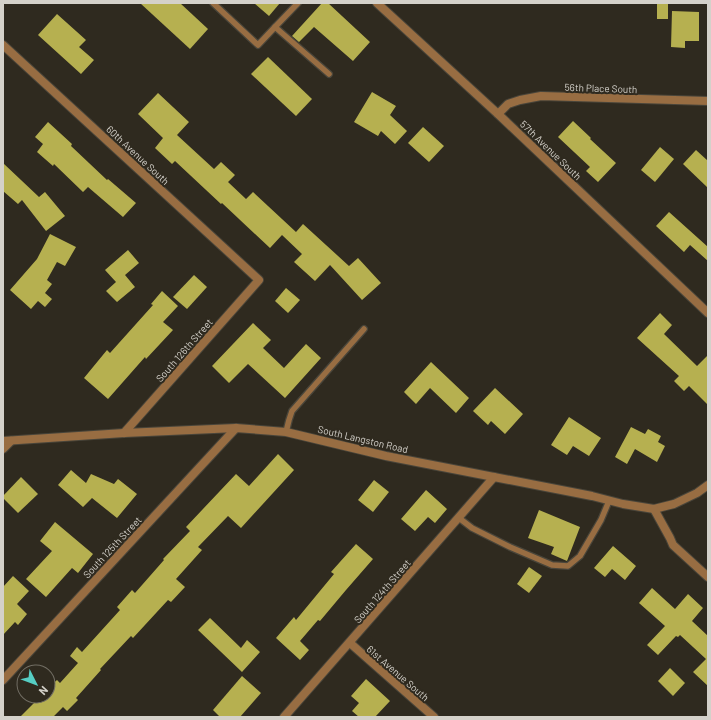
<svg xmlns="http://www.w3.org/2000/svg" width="711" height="720" font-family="Barlow,sans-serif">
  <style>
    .building { fill: #b6b050 }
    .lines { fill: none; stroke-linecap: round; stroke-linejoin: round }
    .service-casing { stroke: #49453a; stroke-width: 8 }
    .minor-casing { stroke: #49453a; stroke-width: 10 }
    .tertiary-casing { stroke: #49453a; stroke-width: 10 }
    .service { stroke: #986d42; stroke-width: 5.5 }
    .minor { stroke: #986d42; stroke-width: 8 }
    .tertiary { stroke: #986d42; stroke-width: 8 }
    .labels { text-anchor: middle; stroke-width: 4; stroke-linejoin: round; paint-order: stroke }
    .street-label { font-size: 10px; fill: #d4d1ca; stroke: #2f2a1f }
  </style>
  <rect width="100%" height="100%" fill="#2f2a1f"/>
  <g class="building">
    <path d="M140,3H180L208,29L190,49Z"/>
    <path d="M254,3H280L269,16Z"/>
    <path d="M322,3H328L370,42L353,61L314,27L299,42L292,36Z"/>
    <rect x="657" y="3" width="11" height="16"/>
    <path d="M672,11L699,12V41H685V48L671,47Z"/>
    <path d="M57,14L86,40L79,47L94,60L81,74L38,35Z"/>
    <path d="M268,57L312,99L296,116L251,74Z"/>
    <path d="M372,92L396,106L390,115L407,131L395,144L381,131L378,136L354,122Z"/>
    <path d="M158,93L189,122L177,135L214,169L221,162L235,175L228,182L246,199L253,192L296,232L303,224L349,266L358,258L381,283L362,300L330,265L315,281L294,262L302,254L282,235L270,248L222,203L221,204L175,161L172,164L155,148L163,138L138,114Z"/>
    <path d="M573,121L591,138L590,139L616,163L598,182L586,171L590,167L558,137Z"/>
    <path d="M48,122L72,144L71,146L107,180L108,179L136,203L123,217L88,187L83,192L54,164L53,166L37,152L43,144L35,137Z"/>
    <path d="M423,127L444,146L429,162L408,143Z"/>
    <path d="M660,147L674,159L655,182L641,170Z"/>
    <path d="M696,150L708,161V188L683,164Z"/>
    <path d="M3,163L39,197L45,192L65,216L46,231L22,200L18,204L3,191Z"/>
    <path d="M669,212L708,247V261L690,245L684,252L656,226Z"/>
    <path d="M50,234L76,247L65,266L57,262L47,280L52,284L45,293L52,299L45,307L38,301L31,309L10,290L37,259Z"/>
    <path d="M128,250L139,263L125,275L135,287L117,302L106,291L116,282L105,270Z"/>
    <path d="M194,275L207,287L187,309L173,297Z"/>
    <path d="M286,288L300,300L288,313L275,301Z"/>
    <path d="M162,291L178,306L163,322L173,330L146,359L145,357L108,399L84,378L107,350L110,353L153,305L151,304Z"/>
    <path d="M660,313L672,325L664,334L697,366L708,355V405L689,386L684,391L674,381L679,376L637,338Z"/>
    <path d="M253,323L271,340L263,348L284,368L306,344L321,358L285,398L248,364L229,383L212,366Z"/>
    <path d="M431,362L469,398L456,413L430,388L416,404L404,392Z"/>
    <path d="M495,388L523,414L505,434L491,421L488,425L473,411Z"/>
    <path d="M569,417L601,438L589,456L573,446L567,455L551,445Z"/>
    <path d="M631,427L645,434L648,429L661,436L658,442L665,446L657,462L635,449L627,464L615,457Z"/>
    <path d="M278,454L294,470L241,528L228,516L198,547L202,550L176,579L185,587L171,602L168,600L133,638L131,636L100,669L101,670L76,698L78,700L67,711L63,707L53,717H20L41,696H48V688L57,680L60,683L78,663L70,656L77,647L82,652L120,610L117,607L132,590L135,593L164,560L163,559L190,531L186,527L236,474L249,486Z"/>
    <path d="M71,470L86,483L91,474L114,484L118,479L137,494L117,518L92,498L83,507L58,485Z"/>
    <path d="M21,477L38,494L18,513L3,498V496Z"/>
    <path d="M374,480L389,492L373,512L358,500Z"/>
    <path d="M426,490L447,509L435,523L428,517L415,531L401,519Z"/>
    <path d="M539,510L580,527L567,561L551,554L554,547L528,538Z"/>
    <path d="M55,522L93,554L78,573L72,568L46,597L26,579L52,551L40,541Z"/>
    <path d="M356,544L373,559L346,590L320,621L318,620L300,641L309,650L300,660L276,638L294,617L296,620L334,574L331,572Z"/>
    <path d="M613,546L636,566L625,580L612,569L605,577L594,568Z"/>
    <path d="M529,567L542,576L529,593L517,584Z"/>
    <path d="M13,576L29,591L17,604L27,614L18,625L15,622L3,635V587Z"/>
    <path d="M652,588L675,609L688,594L703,608L692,621L708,636V686L693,672L706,659L680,635L678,637L676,636L658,655L647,645L665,626L639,603Z"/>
    <path d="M210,618L241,648L247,640L260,652L242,672L198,630Z"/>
    <path d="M670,668L685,683L673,696L658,681Z"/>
    <path d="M242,676L261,693L240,717H220L213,710Z"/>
    <path d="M366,679L390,701L375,717H359L352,711L359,703L351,696Z"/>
  </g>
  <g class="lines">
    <g class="service-casing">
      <g id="service">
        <path d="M213,3L258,45L275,27"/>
        <path d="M298,3L275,27L329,74"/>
        <path d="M286,432L289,420L292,411L364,329"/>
        <path d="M459,518L472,528L510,547L552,565L568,566L580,556L601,520L609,501"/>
      </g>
    </g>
    <g class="minor-casing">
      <g id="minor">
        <path d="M377,3L498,114L708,313"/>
        <path d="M3,45L259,280L124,433"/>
        <path d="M498,114L508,104L520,100L541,96L708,101"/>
        <path d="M3,449L11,441"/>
        <path d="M654,509L674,504L697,493L708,485"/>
        <path d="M350,643L434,717"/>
        <path d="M3,680L236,428"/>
        <path d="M284,717L494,477"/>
      </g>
    </g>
    <g class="tertiary-casing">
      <path id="tertiary" d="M3,441L124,433L236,428L286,432L386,456L592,496L623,504L654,509L670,538L673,545L708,577"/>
    </g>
    <use href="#service" class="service"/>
    <use href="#minor" class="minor"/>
    <use href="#tertiary" class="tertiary"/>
  </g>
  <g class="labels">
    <g class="street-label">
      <text transform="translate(601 88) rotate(2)" y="4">56th Place South</text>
      <text transform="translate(551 150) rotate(44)" y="4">57th Avenue South</text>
      <text transform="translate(138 155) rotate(43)" y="4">60th Avenue South</text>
      <text transform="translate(184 350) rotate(-49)" y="4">South 126th Street</text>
      <text transform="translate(363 439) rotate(13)" y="4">South Langston Road</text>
      <text transform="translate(112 547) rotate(-47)" y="4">South 125th Street</text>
      <text transform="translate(382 591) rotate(-49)" y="4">South 124th Street</text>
      <text transform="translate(398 673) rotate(41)" y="4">61st Avenue South</text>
    </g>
  </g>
  <rect width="711" height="720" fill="none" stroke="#d4d1ca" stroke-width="8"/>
  <g transform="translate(36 684) rotate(132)"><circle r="19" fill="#2f2a1f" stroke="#716d63"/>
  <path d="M0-3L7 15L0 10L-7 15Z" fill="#56cec4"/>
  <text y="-6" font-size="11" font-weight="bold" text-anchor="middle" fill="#d4d1ca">N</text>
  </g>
</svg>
